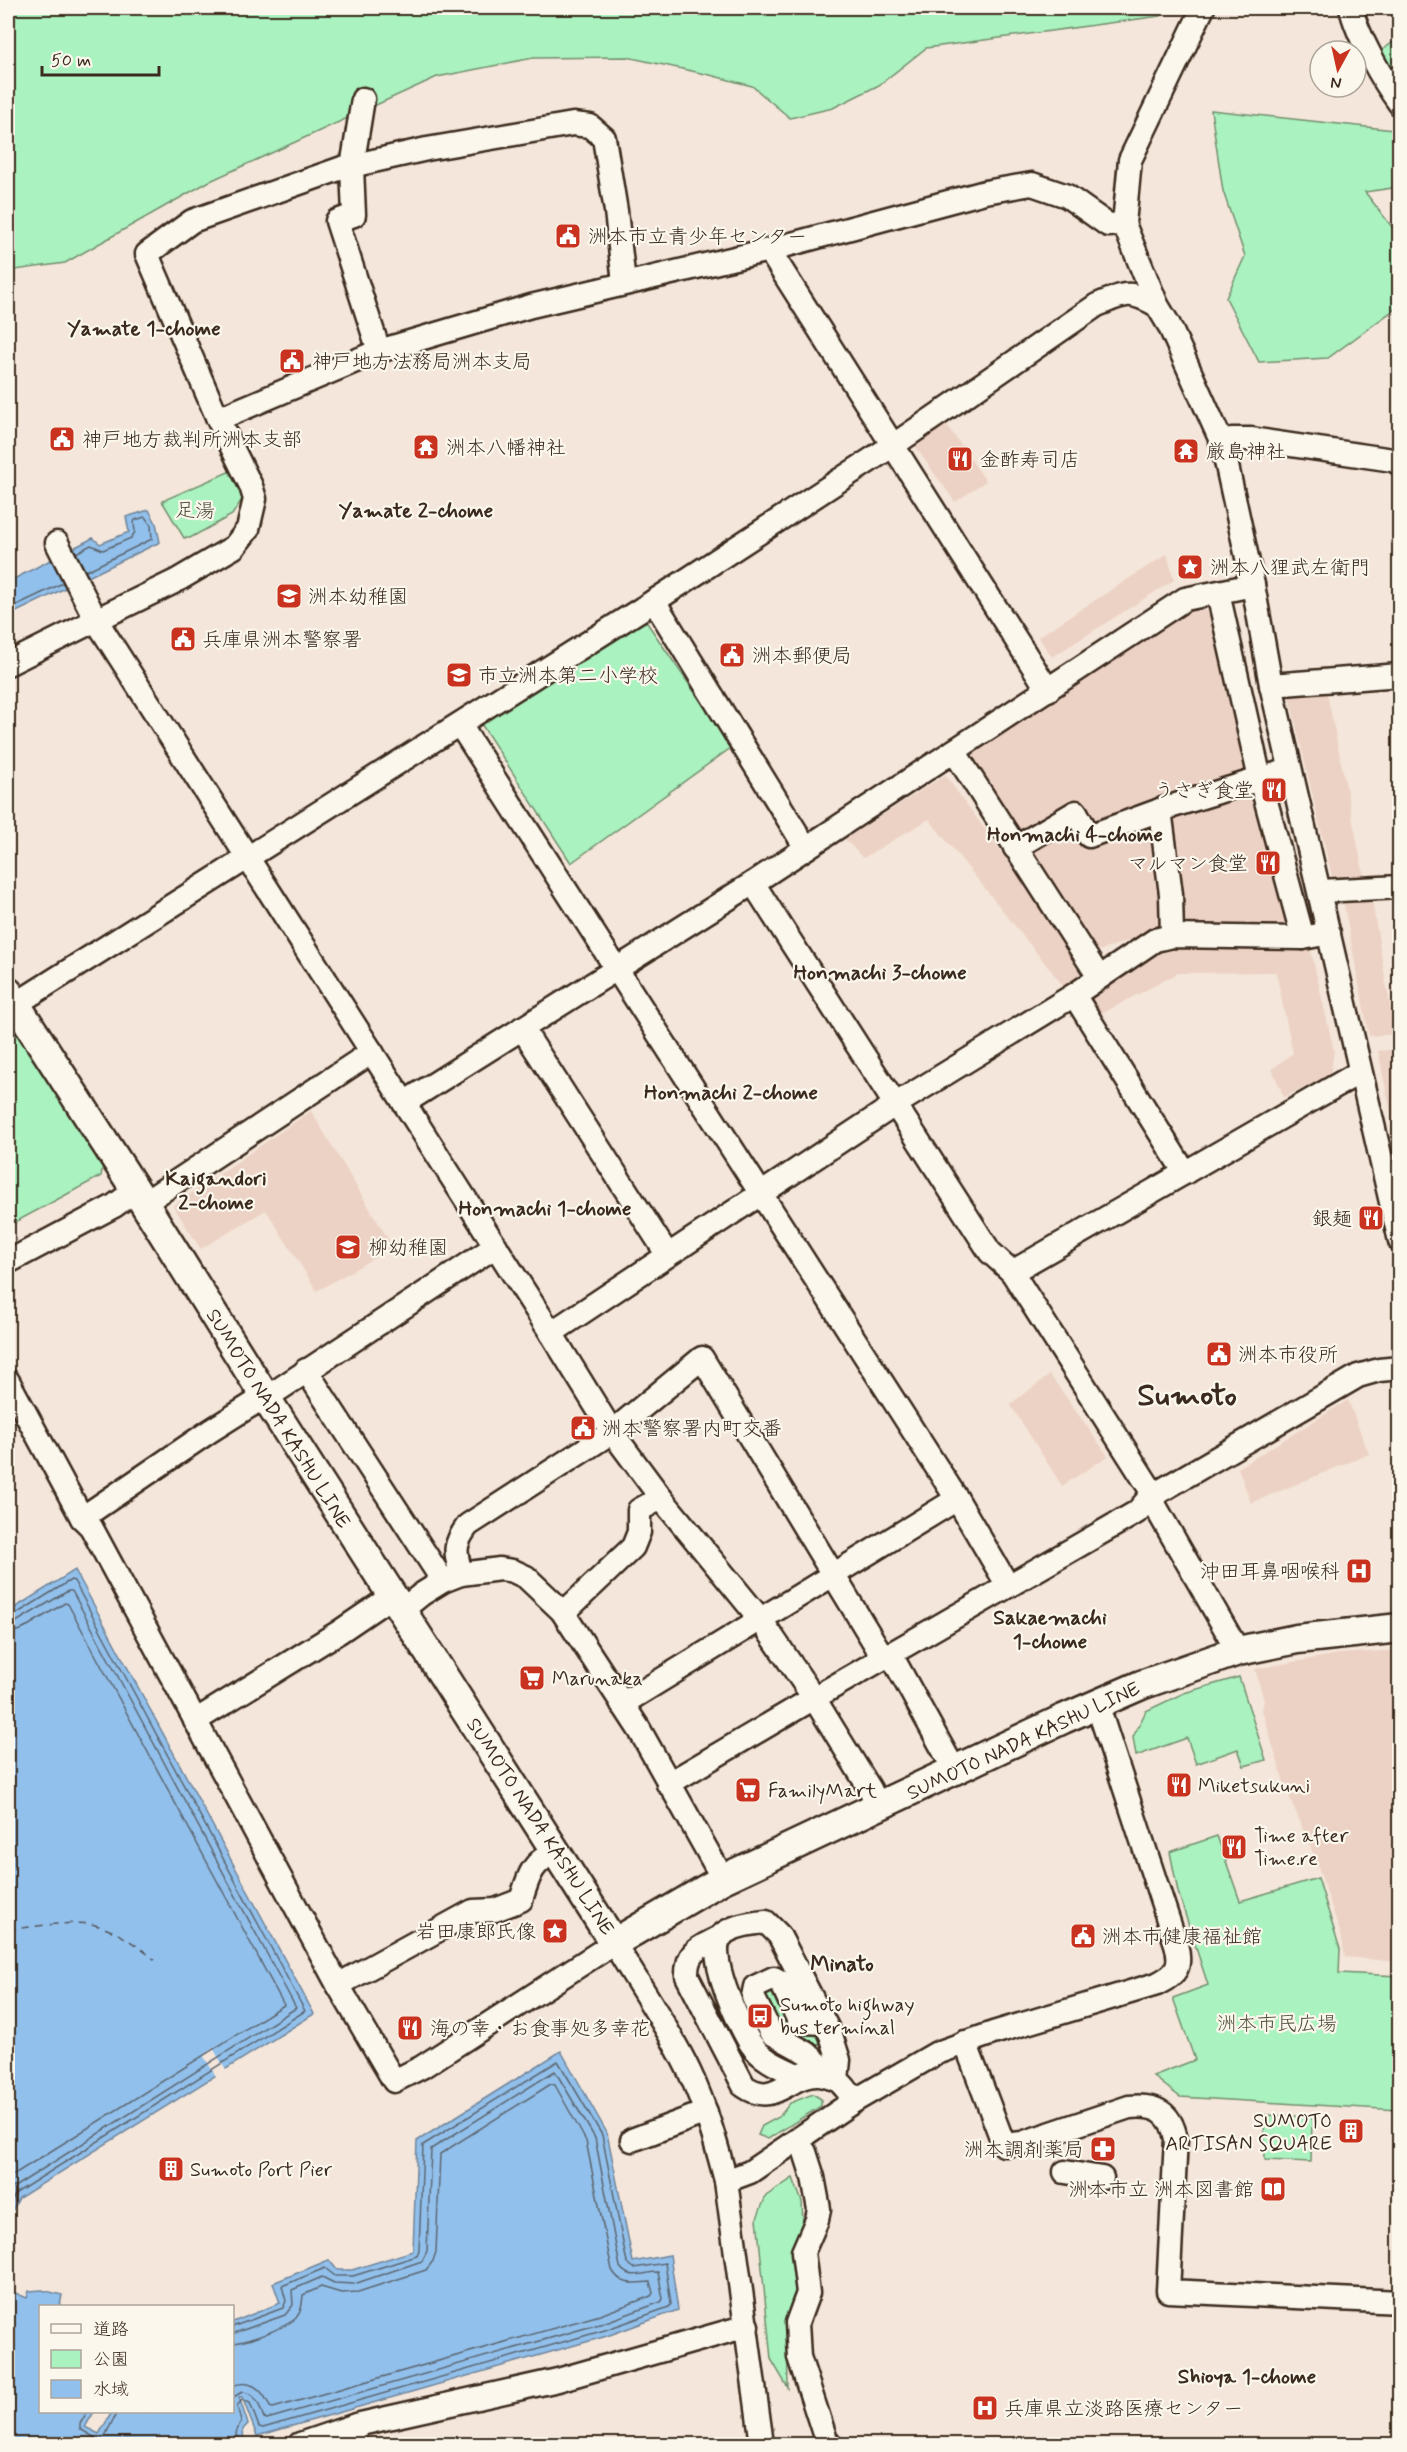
<svg xmlns="http://www.w3.org/2000/svg" width="1407" height="2452" font-family="Mynerve,'Klee One',sans-serif">
  <style>
    .built { fill: #ecd2c4 }
    .green { fill: #aaf2bf; stroke: #728e6e; stroke-width: 1.5 }
    .water { fill: #91c0ec; stroke: #6f849a; stroke-width: 1.5 }
    .pier { fill: #f4e6da }
    .lines { fill: none; stroke-linecap: round; stroke-linejoin: round }
    .shore { stroke: #5d6670; stroke-width: 1.5 }
    .ferry { stroke: #55575c; stroke-width: 1.5; stroke-dasharray: 8 6; stroke-linecap: butt }
    .minor-casing { stroke: #3b2a1e; stroke-width: 27 }
    .major-casing { stroke: #3b2a1e; stroke-width: 33 }
    .minor { stroke: #fbf7ec; stroke-width: 22 }
    .major { stroke: #fbf7ec; stroke-width: 28 }
    .labels { text-anchor: middle; stroke-width: 4.5; stroke-linejoin: round; paint-order: stroke }
    .poi-label { font-size: 20px; fill: #3b2a1e; stroke: #fbf7ec; text-anchor: start }
    .park-label { font-size: 20px; fill: #51523e; stroke: #fbf7ec }
    .street-label { font-size: 20px; fill: #3b2a1e; stroke: #fbf7ec }
    .neighbourhood-label { font-size: 21px; font-weight: bold; fill: #3b2a1e; stroke: #fbf7ec }
    .quarter-label { font-size: 22px; font-weight: bold; fill: #3b2a1e; stroke: #fbf7ec }
    .town-label { font-size: 32px; font-weight: bold; fill: #3b2a1e; stroke: #fbf7ec }
  </style>
  <rect width="100%" height="100%" fill="#f4e6da"/>
  <filter id="ink" filterUnits="userSpaceOnUse"><feTurbulence type="fractalNoise" baseFrequency=".0167" numOctaves="2"/><feDisplacementMap in="SourceGraphic" scale="12" xChannelSelector="R" yChannelSelector="G"/><feConvolveMatrix kernelMatrix="1 2 1 2 8 2 1 2 1" color-interpolation-filters="sRGB"/></filter>
  <g filter="url(#ink)">
    <g class="built">
      <path d="M946,424L986,481L955,502L914,445Z"/>
      <path d="M1167,554L1174,580L1052,657L1038,637Z"/>
      <path d="M1230,610L1303,930L1172,925L1093,953L963,752L1186,611Z"/>
      <path d="M1327,693L1364,876L1333,881L1289,696Z"/>
      <path d="M945,775L1079,957L1085,970L1065,988L929,819L863,858L845,839Z"/>
      <path d="M1342,894L1371,895L1391,1012L1399,1011V1034L1369,1036Z"/>
      <path d="M1177,944L1310,947L1334,1051L1330,1076L1284,1097L1272,1069L1293,1053L1276,972L1178,973L1099,1015L1087,992Z"/>
      <path d="M1399,1049H1400L1399,1153L1378,1051Z"/>
      <path d="M311,1111L393,1247L317,1291L266,1210L201,1249L173,1206Z"/>
      <path d="M1050,1375L1108,1456L1062,1486L1010,1404Z"/>
      <path d="M1348,1400L1369,1454L1251,1503L1238,1468Z"/>
      <path d="M1399,1650V1962L1345,1957L1342,1938L1317,1863L1285,1786L1262,1710L1264,1700L1255,1669L1339,1654Z"/>
    </g>
    <g class="green">
      <path d="M8,8H1167L1160,16L926,48L879,85L833,108L790,118L752,86L710,75L627,57L533,58L437,77L208,182L65,263L8,271Z"/>
      <path d="M1399,38V92L1390,80L1382,50Z"/>
      <path d="M1211,110L1394,130L1399,138V187L1365,192L1399,236V306L1328,358L1259,362L1226,298L1245,256L1223,191Z"/>
      <path d="M233,470L245,495L232,515L190,538H184L162,501Z"/>
      <path d="M643,617L732,747L571,863L476,716Z"/>
      <path d="M8,1019L103,1165L101,1176L8,1226Z"/>
      <path d="M1239,1677L1266,1760L1244,1766L1238,1749L1196,1764L1187,1738L1136,1756L1133,1737L1146,1711L1184,1693Z"/>
      <path d="M1217,1836L1240,1901L1318,1878L1340,1949L1339,1973L1399,1976V2110L1180,2097L1153,2076L1195,2060L1173,1998L1208,1985L1178,1892L1170,1852Z"/>
      <path d="M773,1986L816,2030L820,2036L819,2045L814,2047L776,2027L762,1992Z"/>
      <path d="M813,2094L821,2099V2106L768,2139L758,2135L762,2126L779,2117L790,2103Z"/>
      <path d="M1264,2115L1312,2117L1311,2162L1265,2160Z"/>
      <path d="M793,2178L802,2202L803,2225L800,2309L787,2333L788,2388L771,2359L757,2218L766,2196Z"/>
    </g>
    <g class="water">
      <path d="M149,510L156,523L160,542L8,616V582L93,538L100,544L129,532L126,517Z"/>
      <path d="M75,1570L314,2014L19,2198L10,2215L8,2214V1612Z"/>
      <path d="M561,2051L607,2133L633,2262L670,2255L678,2310L607,2336L257,2436L242,2397H239L248,2424L243,2429L244,2444H8V2290L27,2298L29,2291L42,2290L62,2295L60,2306H40V2412H94L85,2427L99,2434L112,2412H232L233,2322L280,2303L273,2283L329,2260L337,2270H352L413,2251L417,2141Z"/>
    </g>
    <path class="pier" d="M213,2048L227,2072L217,2078L203,2055Z"/>
    <g class="lines">
      <g class="shore">
        <path d="M76,553L91,545L103,550L131,538L135,532L134,523L135,520L145,517L151,525L152,539L86,571"/>
        <path d="M8,609L63,583"/>
        <path d="M8,1617L13,1616L71,1580L74,1581L305,2011L16,2193L8,2207"/>
        <path d="M8,1624L16,1622L68,1591H72L296,2008L8,2191"/>
        <path d="M8,1633L21,1630L65,1603L68,1604L284,2005L8,2178"/>
        <path d="M232,2327L283,2308L286,2301L282,2286L325,2268L335,2276H353L417,2256L419,2251L423,2145L558,2061L602,2135L627,2263L634,2268L665,2263L671,2304L669,2307L605,2330L263,2428L259,2427L250,2403L242,2400L237,2406L241,2421L236,2433L238,2444"/>
        <path d="M232,2334L285,2315L293,2305L292,2290L322,2277L334,2283L354,2284L422,2261L427,2251L431,2149L555,2071L595,2138L620,2267C630,2281 644,2272 658,2272L663,2299L661,2302L603,2323L267,2419L264,2418C259,2406 257,2393 242,2392L232,2398"/>
        <path d="M232,2343C245,2343 287,2327 296,2318C302,2311 302,2304 303,2295L321,2287L341,2293L358,2292L426,2270L433,2261L436,2252L440,2154L551,2084L555,2085L586,2141L612,2270C622,2287 634,2283 650,2282L653,2293L651,2296L600,2315L273,2408L270,2407C263,2390 252,2378 232,2386"/>
        <path d="M87,2412L80,2424V2429L99,2440L105,2436L117,2412"/>
      </g>
      <path class="ferry" d="M8,1930C28,1927 77,1920 95,1925C118,1931 137,1945 155,1960"/>
      <g class="minor-casing">
        <g id="minor">
          <path d="M1203,8L1130,160L1124,224L1157,305L1169,325L1222,443L1253,585L1271,685L1400,1241"/>
          <path d="M1351,8C1357,35 1383,81 1400,104"/>
          <path d="M363,99L352,167L354,215L337,221L379,351"/>
          <path d="M769,250L1048,690"/>
          <path d="M218,419L379,351L531,306L769,250L985,192L1032,184L1067,196L1108,225L1124,224"/>
          <path d="M1222,443L1232,439H1251L1393,460L1400,464"/>
          <path d="M57,543L96,620L176,581L234,547L248,529L255,499L251,486L218,419L147,254L192,221L342,168L427,149L573,124L590,126L604,138L616,211L624,283"/>
          <path d="M1218,593L1260,779L1303,938"/>
          <path d="M654,601L806,848"/>
          <path d="M8,664L96,620L551,1333L612,1432L661,1498L761,1620L814,1698L1137,1512L1150,1497L1358,1376L1379,1370L1400,1368"/>
          <path d="M1271,685L1400,675"/>
          <path d="M460,725L957,1499L1008,1586"/>
          <path d="M954,751L1099,977"/>
          <path d="M1160,810L1171,894L1172,936"/>
          <path d="M1015,848L1076,812L1089,836L1160,810L1279,773"/>
          <path d="M753,883L990,1252L1012,1272L1154,1495"/>
          <path d="M1320,891L1400,887"/>
          <path d="M1074,995L1185,1173"/>
          <path d="M16,1004L662,596L898,442L1097,305C1127,293 1128,290 1157,305"/>
          <path d="M522,1028L667,1254"/>
          <path d="M404,1103L753,883L1185,599L1253,585"/>
          <path d="M144,1203L372,1052"/>
          <path d="M8,1262L114,1206L136,1190"/>
          <path d="M1012,1272L1360,1072"/>
          <path d="M551,1333L896,1104L1074,995L1155,940L1172,936L1303,938L1329,933"/>
          <path d="M306,1370L443,1581"/>
          <path d="M8,1381L82,1518L91,1527L338,1985L394,2081L422,2067L614,1943C639,1985 668,2027 689,2071C706,2107 716,2143 726,2181L762,2444"/>
          <path d="M1150,1497L1238,1651"/>
          <path d="M82,1518L210,1431L256,1402L266,1398L496,1246"/>
          <path d="M461,1574C455,1551 453,1545 468,1525L612,1432L702,1358L883,1657"/>
          <path d="M402,1610L422,1594L443,1581L461,1574L500,1569L513,1571L526,1577L562,1611L639,1729L723,1879"/>
          <path d="M562,1611L571,1606L633,1547L639,1532V1510L661,1498"/>
          <path d="M890,1653L955,1771"/>
          <path d="M622,1704L957,1499"/>
          <path d="M195,1721L339,1632L392,1596"/>
          <path d="M668,1784L814,1698L870,1789L878,1806"/>
          <path d="M722,1936C702,1947 686,1949 687,1976L744,2086C775,2108 788,2074 818,2075C824,2075 831,2078 837,2080L839,2060L831,2035L779,1935L766,1922C753,1923 732,1926 722,1935C704,1952 740,2027 751,2044C762,2060 780,2067 797,2075L822,2067C835,2077 847,2087 854,2101"/>
          <path d="M338,1985L473,1911L495,1910L521,1900C529,1875 531,1864 555,1851"/>
          <path d="M965,2042L1004,2145L1022,2143L1129,2107C1156,2104 1171,2112 1176,2139L1168,2291L1400,2302"/>
          <path d="M822,2067L807,2053L771,2033L753,1997L755,1987L774,1978L781,1982L798,2019L803,2022L824,2023"/>
          <path d="M632,2140L706,2112"/>
          <path d="M805,2152L813,2177L819,2209L817,2220L803,2252L808,2293L797,2323L799,2357L826,2440L830,2444"/>
          <path d="M1065,2172L1102,2178"/>
          <path d="M726,2181L750,2172L854,2101L937,2053L993,2033L1157,1984C1177,1974 1182,1967 1176,1944L1097,1704"/>
          <path d="M300,2444L356,2425"/>
          <path d="M353,2444L356,2425L558,2380L747,2326"/>
        </g>
      </g>
      <g class="major-casing">
        <path id="major" d="M8,992L144,1203L266,1398L614,1943L723,1879L1063,1719L1141,1685L1238,1651L1297,1639L1400,1628"/>
      </g>
      <use href="#minor" class="minor"/>
      <use href="#major" class="major"/>
    </g>
  </g>
  <defs>
    <g id="civic-square" transform="scale(1.35)"><rect x="-9" y="-9" width="18" height="18" rx="4" fill="#c8321e" stroke="#fbf7ec"/><path d="M-.6-6.5H3V-4.5H.6V-3L4-1V1h2V6H-6V1h2V-1L-.6-3ZM-1.2 2.5V6h2.4V2.5Z" fill="#fff"/></g>
    <g id="temple-square" transform="scale(1.35)"><rect x="-9" y="-9" width="18" height="18" rx="4" fill="#c8321e" stroke="#fbf7ec"/><path d="M0-6L5-2H3V0L6.5 2.5H4V6H1.5V3h-3V6H-4V2.5H-6.5L-3 0V-2H-5Z" fill="#fff"/></g>
    <g id="restaurant-square" transform="scale(1.35)"><rect x="-9" y="-9" width="18" height="18" rx="4" fill="#c8321e" stroke="#fbf7ec"/><path d="M-5-6h1v4h1v-4h1v4h1v-4h1v5L-1.5 .5V6h-2V.5L-5-1ZM5-6V6H3V1.5H1.5Q1.5-4 5-6Z" fill="#fff"/></g>
    <g id="sight-square" transform="scale(1.35)"><rect x="-9" y="-9" width="18" height="18" rx="4" fill="#c8321e" stroke="#fbf7ec"/><path d="M0-6L1.8-2.2L6-1.7L2.9 1.2L3.7 5.4L0 3.3L-3.7 5.4L-2.9 1.2L-6-1.7L-1.8-2.2Z" fill="#fff"/></g>
    <g id="school-square" transform="scale(1.35)"><rect x="-9" y="-9" width="18" height="18" rx="4" fill="#c8321e" stroke="#fbf7ec"/><path d="M0-5L7-2L0 1L-7-2ZM-4 1L0 2.5L4 1V4Q0 6-4 4Z" fill="#fff"/></g>
    <g id="hospital-square" transform="scale(1.35)"><rect x="-9" y="-9" width="18" height="18" rx="4" fill="#c8321e" stroke="#fbf7ec"/><path d="M-5-5h3v3.5h4V-5h3V5h-3V1.5h-4V5h-3Z" fill="#fff"/></g>
    <g id="supermarket-square" transform="scale(1.35)"><rect x="-9" y="-9" width="18" height="18" rx="4" fill="#c8321e" stroke="#fbf7ec"/><path d="M-6-5.5h2.5l.6 2H6L4.5 2H-2.5L-4.4-4H-6ZM-1.5 3.2a1.3 1.3 0 1 0 .1 0ZM3 3.2a1.3 1.3 0 1 0 .1 0Z" fill="#fff"/></g>
    <g id="bus-square" transform="scale(1.35)"><rect x="-9" y="-9" width="18" height="18" rx="4" fill="#c8321e" stroke="#fbf7ec"/><path d="M-5-6H5V4H4V6H2V4H-2V6H-4V4H-5ZM-3.5-4V0h7V-4ZM-3.5 1.2v1.5H-2V1.2ZM2 1.2v1.5H3.5V1.2Z" fill="#fff"/></g>
    <g id="building-square" transform="scale(1.35)"><rect x="-9" y="-9" width="18" height="18" rx="4" fill="#c8321e" stroke="#fbf7ec"/><path d="M-4-6H4V6H1V3H-1V6H-4ZM-2.5-4.3h1.7v1.8h-1.7ZM.8-4.3h1.7v1.8H.8ZM-2.5-1h1.7V.8h-1.7ZM.8-1h1.7V.8H.8Z" fill="#fff"/></g>
    <g id="pharmacy-square" transform="scale(1.35)"><rect x="-9" y="-9" width="18" height="18" rx="4" fill="#c8321e" stroke="#fbf7ec"/><path d="M-2-6h4v4h4v4h-4v4h-4v-4h-4v-4h4Z" fill="#fff"/></g>
    <g id="library-square" transform="scale(1.35)"><rect x="-9" y="-9" width="18" height="18" rx="4" fill="#c8321e" stroke="#fbf7ec"/><path d="M-6-4Q-3-5.5-.7-3.5V5Q-3 3-6 4ZM6-4Q3-5.5 .7-3.5V5Q3 3 6 4Z" fill="#fff"/></g>
  </defs>
  <g fill-rule="evenodd">
    <use href="#civic-square" x="568" y="236"/>
    <use href="#civic-square" x="292" y="361"/>
    <use href="#civic-square" x="62" y="439"/>
    <use href="#temple-square" x="426" y="447"/>
    <use href="#temple-square" x="1186" y="451"/>
    <use href="#restaurant-square" x="960" y="459"/>
    <use href="#sight-square" x="1190" y="567"/>
    <use href="#school-square" x="289" y="596"/>
    <use href="#civic-square" x="183" y="639"/>
    <use href="#civic-square" x="732" y="655"/>
    <use href="#school-square" x="459" y="675"/>
    <use href="#restaurant-square" x="1274" y="790"/>
    <use href="#restaurant-square" x="1268" y="863"/>
    <use href="#restaurant-square" x="1371" y="1218"/>
    <use href="#school-square" x="348" y="1247"/>
    <use href="#civic-square" x="1219" y="1354"/>
    <use href="#civic-square" x="583" y="1428"/>
    <use href="#hospital-square" x="1359" y="1571"/>
    <use href="#supermarket-square" x="532" y="1678"/>
    <use href="#restaurant-square" x="1179" y="1785"/>
    <use href="#supermarket-square" x="748" y="1790"/>
    <use href="#restaurant-square" x="1234" y="1847"/>
    <use href="#sight-square" x="555" y="1931"/>
    <use href="#civic-square" x="1083" y="1936"/>
    <use href="#bus-square" x="760" y="2016"/>
    <use href="#restaurant-square" x="410" y="2028"/>
    <use href="#building-square" x="1351" y="2131"/>
    <use href="#pharmacy-square" x="1103" y="2149"/>
    <use href="#building-square" x="171" y="2169"/>
    <use href="#library-square" x="1273" y="2189"/>
    <use href="#hospital-square" x="985" y="2408"/>
  </g>
  <g class="labels">
    <g class="poi-label">
      <text x="588" y="243">洲本市立青少年センター</text>
      <text x="312" y="368">神戸地方法務局洲本支局</text>
      <text x="82" y="446">神戸地方裁判所洲本支部</text>
      <text x="446" y="454">洲本八幡神社</text>
      <text x="1206" y="458">厳島神社</text>
      <text x="980" y="466">金酢寿司店</text>
      <text x="1210" y="574">洲本八狸武左衛門</text>
      <text x="308" y="603">洲本幼稚園</text>
      <text x="202" y="646">兵庫県洲本警察署</text>
      <text x="752" y="662">洲本郵便局</text>
      <text x="478" y="682">市立洲本第二小学校</text>
      <text x="1254" y="797" text-anchor="end">うさぎ食堂</text>
      <text x="1248" y="870" text-anchor="end">マルマン食堂</text>
      <text x="1352" y="1225" text-anchor="end">銀麺</text>
      <text x="368" y="1254">柳幼稚園</text>
      <text x="1238" y="1361">洲本市役所</text>
      <text x="602" y="1435">洲本警察署内町交番</text>
      <text x="1340" y="1578" text-anchor="end">沖田耳鼻咽喉科</text>
      <text x="552" y="1685">Marunaka</text>
      <text x="1198" y="1792">Miketsukuni</text>
      <text x="768" y="1797">FamilyMart</text>
      <text x="1254" y="1842">Time after<tspan x="1254" dy="23">Time.re</tspan></text>
      <text x="536" y="1938" text-anchor="end">岩田康郎氏像</text>
      <text x="1102" y="1943">洲本市健康福祉館</text>
      <text x="780" y="2011">Sumoto highway<tspan x="780" dy="23">bus terminal</tspan></text>
      <text x="430" y="2035">海の幸・お食事処多幸花</text>
      <text x="1332" y="2127" text-anchor="end">SUMOTO<tspan x="1332" dy="23">ARTISAN SQUARE</tspan></text>
      <text x="1084" y="2156" text-anchor="end">洲本調剤薬局</text>
      <text x="190" y="2176">Sumoto Port Pier</text>
      <text x="1254" y="2196" text-anchor="end">洲本市立 洲本図書館</text>
      <text x="1004" y="2415">兵庫県立淡路医療センター</text>
    </g>
    <g class="park-label">
      <text x="195" y="517">足湯</text>
      <text x="1277" y="2030">洲本市民広場</text>
    </g>
    <g class="street-label">
      <text transform="translate(279 1418) rotate(58)" y="7">SUMOTO NADA KASHU LINE</text>
      <text transform="translate(1023 1740) rotate(-25)" y="7">SUMOTO NADA KASHU LINE</text>
      <text transform="translate(541 1826) rotate(57)" y="7">SUMOTO NADA KASHU LINE</text>
    </g>
    <g class="neighbourhood-label">
      <text x="144" y="335">Yamate 1-chome</text>
      <text x="416" y="517">Yamate 2-chome</text>
      <text x="1075" y="841">Honmachi 4-chome</text>
      <text x="880" y="979">Honmachi 3-chome</text>
      <text x="731" y="1099">Honmachi 2-chome</text>
      <text x="216" y="1185">Kaigandori<tspan x="216" dy="24">2-chome</tspan></text>
      <text x="545" y="1215">Honmachi 1-chome</text>
      <text x="1050" y="1624">Sakaemachi<tspan x="1050" dy="24">1-chome</tspan></text>
      <text x="1247" y="2383">Shioya 1-chome</text>
    </g>
    <g class="quarter-label">
      <text x="842" y="1971">Minato</text>
    </g>
    <g class="town-label">
      <text x="1187" y="1405">Sumoto</text>
    </g>
  </g>
  <rect width="1407" height="2452" fill="none" stroke="#fbf7ec" stroke-width="30"/>
  <rect x="15" y="15" width="1377" height="2422" fill="none" stroke="#3b2a1e" stroke-width="2" filter="url(#ink)"/>
  <rect x="39" y="2305" width="195" height="108" fill="#fbf7ec" stroke="#aea59a" stroke-width="1.5"/>
  <rect x="51" y="2324" width="30" height="9" fill="#fbf7ec" stroke="#aea59a" stroke-width="1.5"/>
  <text x="93" y="2335" font-size="18" fill="#3b2a1e">道路</text>
  <rect x="51" y="2350" width="30" height="18" fill="#aaf2bf" stroke="#aea59a" stroke-width="1.5"/>
  <text x="93" y="2365" font-size="18" fill="#3b2a1e">公園</text>
  <rect x="51" y="2380" width="30" height="18" fill="#91c0ec" stroke="#aea59a" stroke-width="1.5"/>
  <text x="93" y="2395" font-size="18" fill="#3b2a1e">水域</text>
  <g transform="translate(1338 69) rotate(188)"><circle r="28" fill="#fbf7ec" stroke="#aea59a" stroke-width="1.5"/>
  <path d="M0-4.5L10 22L0 15L-10 22Z" fill="#c8321e"/>
  <text y="-9" font-size="16" font-weight="bold" text-anchor="middle" fill="#3b2a1e">N</text>
  </g>
  <path d="M42 66v9h117v-9" fill="none" stroke="#3b2a1e" stroke-width="3"/>
  <text x="51" y="66" font-size="18" fill="#3b2a1e" stroke="#fbf7ec" stroke-width="4.5" paint-order="stroke">50 m</text>
</svg>
